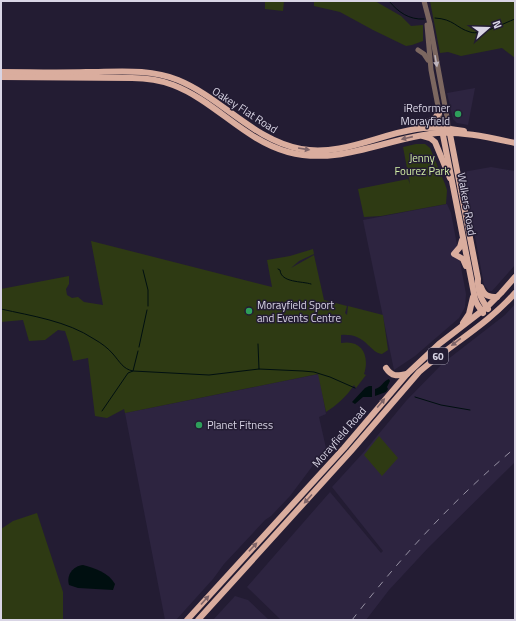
<svg xmlns="http://www.w3.org/2000/svg" width="516" height="621" font-family="'Titillium Web',sans-serif">
  <style>
    .built { fill: #2d2440 }
    .green { fill: #2e3a13 }
    .water { fill: #000f10 }
    .lines { fill: none; stroke-linecap: round; stroke-linejoin: round }
    .stream { stroke: #000f10; stroke-width: 1 }
    .minor { stroke: #7c6760; stroke-width: 5 }
    .major { stroke: #daad9e; stroke-width: 6 }
    .rail { stroke: #9792a4; stroke-width: 1; stroke-dasharray: 7 7; stroke-linecap: butt }
    .oneway { fill: #bdb4bd }
    .oneway2 { fill: #7e6468 }
    .leisure-dot { fill: #2e9e5b; stroke: #231c33; stroke-width: 1.5 }
    .labels { text-anchor: middle; stroke-width: 3; stroke-linejoin: round; paint-order: stroke }
    .shield { fill: #231c33; stroke: #a29eb0; stroke-width: 1 }
    .shield-label { font-size: 10px; font-weight: bold; fill: #d9d5e5 }
    .poi-label { font-size: 11px; fill: #d9d5e5; stroke: #231c33; text-anchor: start }
    .street-label { font-size: 11px; fill: #d9d5e5; stroke: #231c33 }
    .park-label { font-size: 11px; fill: #d1eca4; stroke: #231c33 }
  </style>
  <rect width="100%" height="100%" fill="#231c33"/>
  <g class="built">
    <path d="M475,88L468,125L457,123L453,119L447,93Z"/>
    <path d="M491,167L515,171V265L492,291H489L484,285L463,172Z"/>
    <path d="M447,204L451,213L457,245L466,294L465,307L459,318L415,356L394,370L363,220Z"/>
    <path d="M515,304V462L428,548L389,590L366,620H281L247,587L330,492L381,553L383,551L332,487L363,453L406,401L443,363L505,315Z"/>
    <path d="M319,374L326,414L319,417L326,448L290,496L271,516L265,520L224,564L213,579L176,620H165L125,413Z"/>
    <path d="M235,596L248,600L269,620H213Z"/>
  </g>
  <g class="green">
    <path d="M265,1H284L283,11L265,9Z"/>
    <path d="M314,1H375L401,16L411,26L423,25V41L412,45L406,46L373,30L340,12L314,6Z"/>
    <path d="M430,1H515V58L502,48L461,56L448,52L440,53Z"/>
    <path d="M416,144H425L430,148L445,184L447,190L446,204L381,216L364,217L358,189L408,179L410,184L403,147Z"/>
    <path d="M91,241L272,287L267,260L290,256L313,249L314,254L299,261L291,268L314,255L324,300L347,306L345,313L347,315L348,306L383,315L388,350L382,354C375,353 373,349 368,345C361,337 351,334 341,335V343C362,339 370,356 364,374L366,375L356,388L354,385C347,396 337,405 326,412L318,374L125,413L124,409L107,418L95,416L88,358L73,361L69,343L65,331L58,330L45,340L29,341L23,320L1,322V289L69,276V284L66,289L67,295L72,298L78,297L84,302L103,305Z"/>
    <path d="M379,436L398,458L382,476L364,455Z"/>
    <path d="M37,513L63,592V620H1V529L13,521Z"/>
  </g>
  <g class="water">
    <path d="M389,379L390,381L387,387L388,389L386,392L375,396V389C381,388 383,381 389,379Z"/>
    <path d="M369,386H372V397H363L355,404L352,402L365,388Z"/>
    <path d="M83,565C95,568 109,573 115,584L113,590L78,588L69,585C66,575 73,566 83,565Z"/>
  </g>
  <g class="lines">
    <g class="stream">
      <path d="M389,1C398,12 409,20 424,19"/>
      <path d="M435,18C454,19 456,28 470,32C481,36 504,23 515,19"/>
      <path d="M278,269L280,270C281,283 302,281 311,284"/>
      <path d="M143,270L148,290V306"/>
      <path d="M1,309C32,316 67,321 94,339C101,343 108,348 113,354C120,362 123,369 133,371L138,351"/>
      <path d="M258,344L259,369"/>
      <path d="M139,347L147,310"/>
      <path d="M415,397L441,405L470,410"/>
      <path d="M102,411L128,373L133,371L209,375L259,369L303,371L314,372L330,377L355,388"/>
    </g>
    <g class="minor">
      <path d="M424,1L430,24L449,128"/>
      <path d="M427,25L431,70L442,127"/>
      <path d="M418,50L424,54L428,60"/>
    </g>
    <g class="major">
      <path d="M1,72C29,72 57,73 86,72C116,72 149,68 178,80C222,98 253,140 301,149C342,156 377,135 416,129C432,126 448,128 464,131"/>
      <path d="M1,77L132,78C146,78 160,80 173,85C215,101 244,140 288,152C340,166 386,138 437,133C461,131 491,138 515,143"/>
      <path d="M419,126L434,119L439,113"/>
      <path d="M449,129L478,279C477,291 481,299 488,309"/>
      <path d="M442,130L475,299L477,304L483,313"/>
      <path d="M423,136L430,138L435,142L450,178"/>
      <path d="M462,240L460,247L454,254L463,259L466,266"/>
      <path d="M481,287C484,296 489,297 497,297"/>
      <path d="M463,323L469,314L473,297"/>
      <path d="M386,368C392,377 397,376 407,374"/>
      <path d="M187,620L344,448L407,374L439,344L487,307L501,293L515,277"/>
      <path d="M198,620L351,451L419,372C450,345 488,324 515,293"/>
    </g>
    <path class="rail" d="M352,620C401,557 454,499 515,448"/>
  </g>
  <defs><path id="oneway-solid" d="M-6-.8H1V-3.2L6.5 0L1 3.2V.8H-6Z"/></defs>
  <use class="oneway" href="#oneway-solid" transform="translate(436 61) rotate(80)"/>
  <g class="oneway2">
    <use href="#oneway-solid" transform="translate(407 138) rotate(167)"/>
    <use href="#oneway-solid" transform="translate(304 149) rotate(9)"/>
    <use href="#oneway-solid" transform="translate(456 342) rotate(143)"/>
    <use href="#oneway-solid" transform="translate(381 403) rotate(-50)"/>
    <use href="#oneway-solid" transform="translate(308 499) rotate(132)"/>
    <use href="#oneway-solid" transform="translate(253 547) rotate(-47)"/>
    <use href="#oneway-solid" transform="translate(205 600) rotate(-48)"/>
  </g>
  <g class="leisure-dot">
    <circle cx="458" cy="114" r="4"/>
    <circle cx="249" cy="311" r="4"/>
    <circle cx="199" cy="425" r="4"/>
  </g>
  <g class="labels">
    <rect class="shield" x="428" y="348" width="20" height="16" rx="3"/>
    <g class="shield-label">
      <text x="438" y="360">60</text>
    </g>
    <g class="poi-label">
      <text x="450" y="112" text-anchor="end">iReformer<tspan x="450" dy="13">Morayfield</tspan></text>
      <text x="257" y="309">Morayfield Sport<tspan x="257" dy="13">and Events Centre</tspan></text>
      <text x="207" y="429">Planet Fitness</text>
    </g>
    <g class="street-label">
      <text transform="translate(245 110) rotate(33)" y="4">Oakey Flat Road</text>
      <text transform="translate(467 204) rotate(80)" y="4">Walkers Road</text>
      <text transform="translate(339 437) rotate(-49)" y="4">Morayfield Road</text>
    </g>
    <g class="park-label">
      <text x="422" y="162">Jenny<tspan x="422" dy="13">Fourez Park</tspan></text>
    </g>
  </g>
  <rect width="516" height="621" fill="none" stroke="#d9d5e5" stroke-width="4"/>
  <g transform="translate(488 28) rotate(70)" stroke="#231c33" stroke-width="3" paint-order="stroke">
  <path d="M0-3L7 15L0 10L-7 15Z" fill="#d9d5e5"/>
  <text y="-6" font-size="11" font-weight="bold" text-anchor="middle" fill="#d9d5e5">N</text>
  </g>
</svg>
